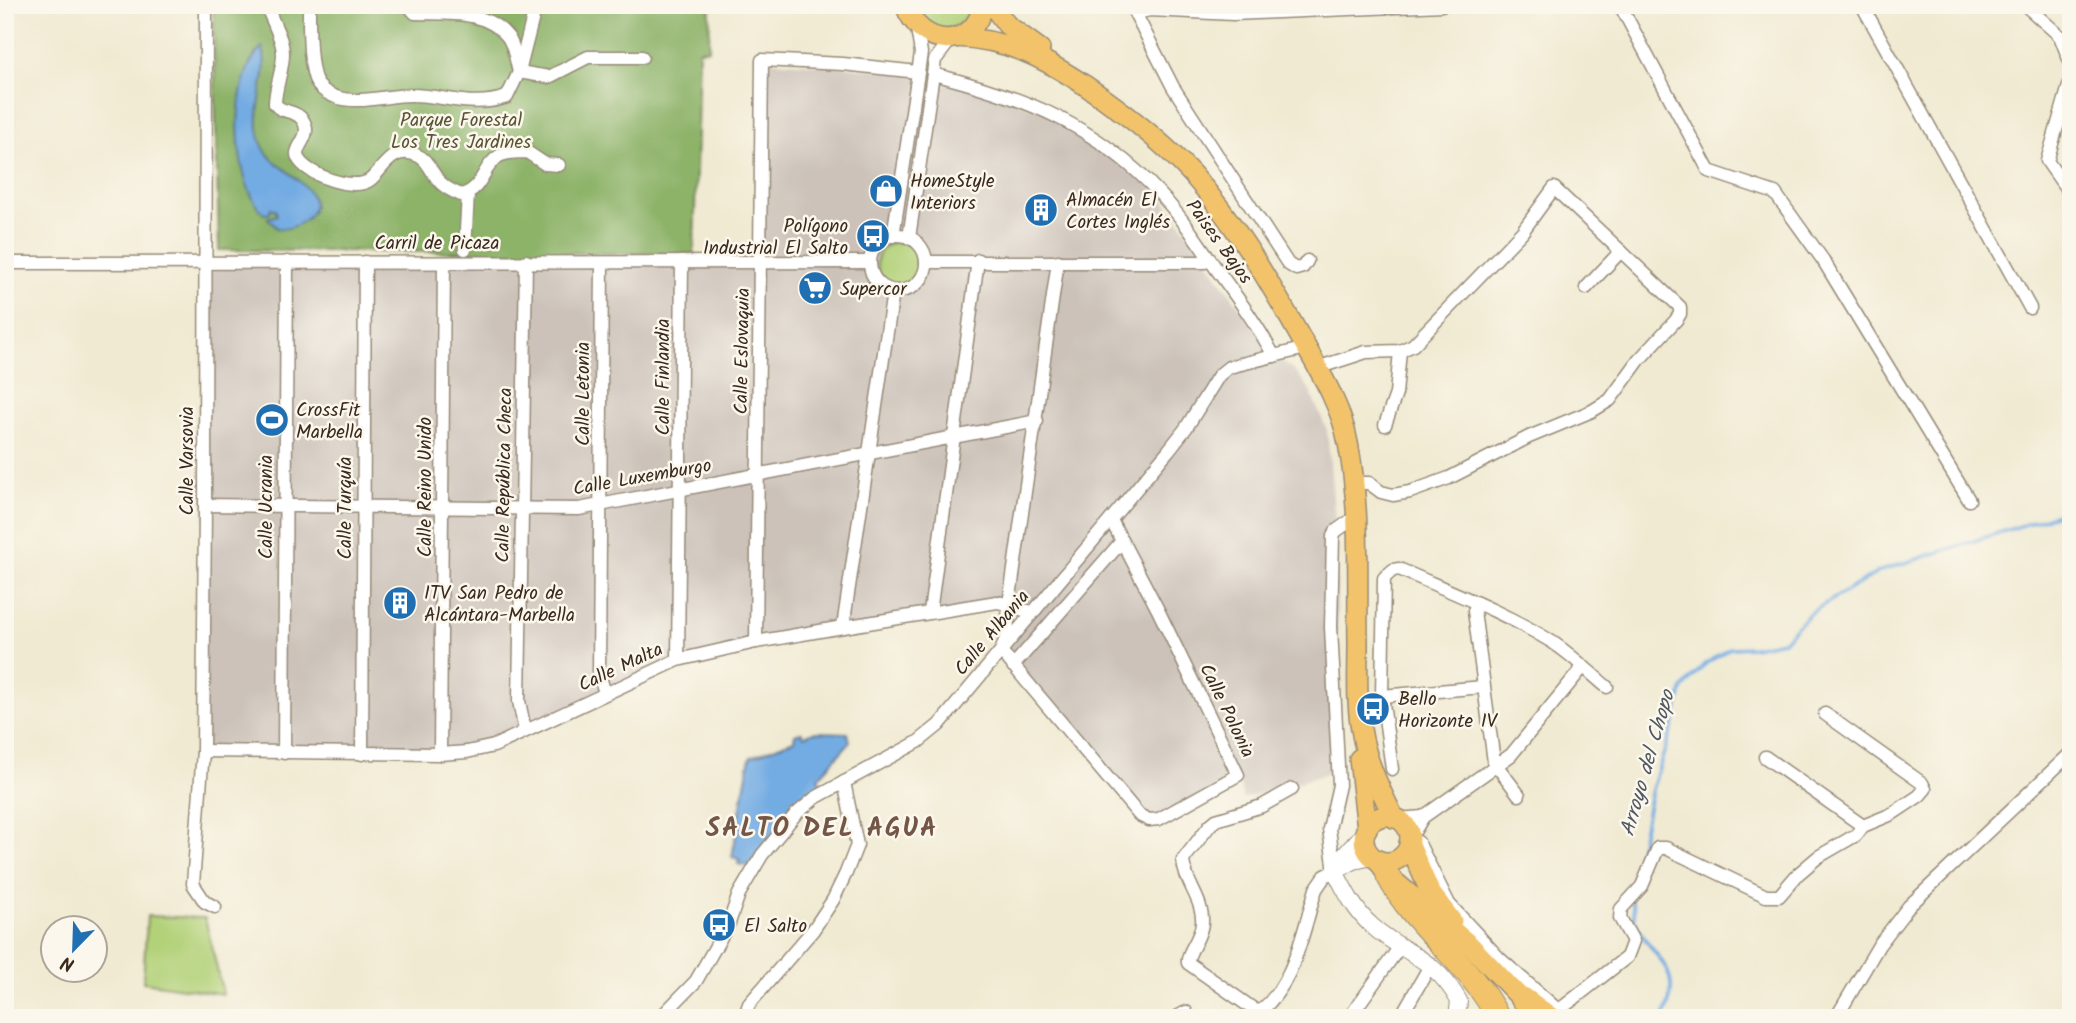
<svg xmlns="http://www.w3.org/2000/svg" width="2076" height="1023" font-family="Kalam,sans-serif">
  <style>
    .industrial { fill: #ccc2b9 }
    .green { fill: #b2d179; stroke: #767e4c; stroke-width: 2 }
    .forest { fill: #8db369; stroke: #646e44; stroke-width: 2 }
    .water { fill: #73ace3; stroke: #576b80; stroke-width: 2 }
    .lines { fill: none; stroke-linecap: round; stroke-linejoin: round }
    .stream { stroke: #73ace3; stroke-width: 3.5 }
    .minor-casing { stroke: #968a78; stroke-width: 15 }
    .tertiary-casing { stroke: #968a78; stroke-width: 18 }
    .primary-casing { stroke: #968a78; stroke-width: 22 }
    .motorway-casing { stroke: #968a78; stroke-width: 25 }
    .minor { stroke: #fff; stroke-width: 12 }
    .tertiary { stroke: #fff; stroke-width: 16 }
    .primary { stroke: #f2c36a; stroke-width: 19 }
    .motorway { stroke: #f2c36a; stroke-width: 23 }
    .labels { text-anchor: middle; stroke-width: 5; stroke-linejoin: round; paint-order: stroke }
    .park-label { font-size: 19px; fill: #595435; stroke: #fbf7ec }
    .poi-label { font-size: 19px; fill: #3b2a1e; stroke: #fbf7ec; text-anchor: start }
    .street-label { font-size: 19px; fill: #3b2a1e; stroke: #fbf7ec }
    .water-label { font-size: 21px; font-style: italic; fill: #4f5863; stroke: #fbf7ec }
    .district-label { font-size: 26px; font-weight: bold; letter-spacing: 2px; fill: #745646; stroke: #fbf7ec }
  </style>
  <rect width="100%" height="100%" fill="#fbf7ec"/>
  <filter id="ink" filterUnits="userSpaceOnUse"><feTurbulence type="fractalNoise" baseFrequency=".0143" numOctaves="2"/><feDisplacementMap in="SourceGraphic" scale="14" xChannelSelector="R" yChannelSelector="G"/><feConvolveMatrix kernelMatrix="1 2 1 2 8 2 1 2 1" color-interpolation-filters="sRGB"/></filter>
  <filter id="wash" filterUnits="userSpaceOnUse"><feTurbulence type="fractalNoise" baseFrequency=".00686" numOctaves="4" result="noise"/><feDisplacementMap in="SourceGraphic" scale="28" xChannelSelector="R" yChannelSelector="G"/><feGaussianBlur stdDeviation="1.57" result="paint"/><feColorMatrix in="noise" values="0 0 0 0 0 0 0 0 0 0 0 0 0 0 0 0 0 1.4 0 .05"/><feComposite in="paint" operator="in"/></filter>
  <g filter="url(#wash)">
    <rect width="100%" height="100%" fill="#f0ead2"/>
    <path class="industrial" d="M762,60L933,74L1055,115L1162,196L1274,356L1293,369L1309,389L1327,430L1336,531L1339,770L1243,799L1238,776L1159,819L1139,815L1001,651L1033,612L1009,604L678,660L467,752L203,751L205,263L760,261Z"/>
    <g class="green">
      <path d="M915,5H937L940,8L973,5C967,25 940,40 924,20C920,16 918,10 915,5Z"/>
      <circle cx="898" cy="263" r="21"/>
      <path d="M147,916L205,918L223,994L143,982Z"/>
    </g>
    <path class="forest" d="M213,5H710L709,49L699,50L694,254L219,250Z"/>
    <g class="water">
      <path d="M262,47C271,66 255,105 258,128C259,138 263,150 271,158C285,172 337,199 302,222C294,227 287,230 277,228L268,218L277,215L276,210L271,208L269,214H264C232,183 228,78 262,47Z"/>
      <path d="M802,732L804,736L813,732L848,733L850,742L818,778L822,785L795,808L748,866L738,864L739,859L732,857L750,757L794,740L795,734Z"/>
    </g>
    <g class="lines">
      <g class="stream">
        <path d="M1631,892L1652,789L1674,722L1682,690L1705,664L1730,648L1753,647L1783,641L1810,613L1880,571L2064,512L2071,507"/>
        <path d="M1632,903C1634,909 1633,918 1636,924C1655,962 1686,969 1663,1018"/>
      </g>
    </g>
  </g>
  <g filter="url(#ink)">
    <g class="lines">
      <g class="minor-casing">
        <g id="minor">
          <path d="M206,5L205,505L203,751L193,884L205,902L215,907"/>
          <path d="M267,5C271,21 283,37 283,54C283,71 275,87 275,104C282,114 294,109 302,119C315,136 292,147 298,158C306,175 354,192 370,180C382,170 390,151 408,153C429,155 429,172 442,184C447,189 454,192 461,195C483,190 482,167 499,156C507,152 519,152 527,152L545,164L559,165"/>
          <path d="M309,5C309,23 308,71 318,85C322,90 330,95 336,97C358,105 388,95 411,95C446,95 470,109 507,97L519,72C516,61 514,44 507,36C485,9 446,14 415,13L408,5"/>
          <path d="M536,5L519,72L549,77L588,57H642"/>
          <path d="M1131,5L1173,87L1288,264L1296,269L1303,267L1307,261"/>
          <path d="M1620,5L1709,171L1775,193L1823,260L1969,500"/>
          <path d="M1862,5L2030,308"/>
          <path d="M2025,5L2060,36L2071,64"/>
          <path d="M1135,13L1150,10L1233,14L1442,5"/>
          <path d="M933,74C1023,97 1095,124 1160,194C1181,216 1198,242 1215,267C1236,296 1257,324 1274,356"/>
          <path d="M2071,79L2047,161L2071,195"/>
          <circle cx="898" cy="263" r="28"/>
          <path d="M893,236L921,53L917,28"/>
          <path d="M909,238L935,60L952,38"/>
          <path d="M465,249L468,193"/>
          <path d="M1058,261L1009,604L1007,635L1001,651L1139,815L1149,820L1159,819L1238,775L1158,610L1111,520"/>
          <path d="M926,262H1205L1209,259"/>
          <path d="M5,263L869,262"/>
          <path d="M602,263L599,674L605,693"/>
          <path d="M1586,288L1621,251"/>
          <path d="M1317,368L1366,352L1400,351L1413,345L1522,232L1554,188L1680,307V314L1676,320L1639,360L1610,400L1592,411L1529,437L1449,478L1410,492L1393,495L1381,492L1369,483H1355"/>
          <path d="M1385,425L1396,394L1400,351"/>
          <path d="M205,505L579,509L1037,421"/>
          <path d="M1477,603L1474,611L1494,762L1519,795"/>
          <path d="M930,612L978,260"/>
          <path d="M843,627L893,292"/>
          <path d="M756,642L762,60L843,64L918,72"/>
          <path d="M678,660L682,262"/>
          <path d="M1013,666L1122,541"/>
          <path d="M1382,696L1483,687"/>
          <path d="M525,731L519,701L526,261"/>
          <path d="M203,751L440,754L467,752L494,746L678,660L756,642L843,627L997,602C1011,604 1020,611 1034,612"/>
          <path d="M284,753L287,262"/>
          <path d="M362,754L365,262"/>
          <path d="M440,754L444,263"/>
          <path d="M1765,757L1863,826"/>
          <path d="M1392,769L1382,696L1384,578L1393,570L1399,569C1451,592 1504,612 1552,642C1571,654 1589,672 1607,687"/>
          <path d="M1397,819L1423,817"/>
          <path d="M1409,840L1423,817L1511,755L1583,667"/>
          <path d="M1418,842L1449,904L1500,959L1559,1011L1564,1018"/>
          <path d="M1259,1013L1188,963C1186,953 1201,939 1202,923C1204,900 1184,882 1183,860L1210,825L1216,820L1262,806L1292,789"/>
          <path d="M660,1018L696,981L729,923L739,894L762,855L795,815L815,798L918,742L939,725L1168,451L1186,428L1219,375L1229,367L1306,348"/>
          <path d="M744,1018L749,1004L813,930L833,900L846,873L857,845L844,782"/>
          <path d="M1175,1018L1186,1012L1189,1018"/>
          <path d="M1251,1018C1294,991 1302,934 1316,889L1325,876L1335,871L1329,829L1339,785L1331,627L1333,536L1336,531L1357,516"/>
          <path d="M1349,1018L1401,945"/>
          <path d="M1400,1018L1431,964"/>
          <path d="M1549,1018L1627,957L1633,941L1620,918L1621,909L1642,886L1658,848H1666L1766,896H1779L1798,874L1818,857L1856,835L1863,826L1892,814L1919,796L1925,789L1922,783L1825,714"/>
          <path d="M1836,1018L1879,945L1909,906L2071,753"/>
        </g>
      </g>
      <g class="tertiary-casing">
        <g id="tertiary">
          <path d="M1337,870L1354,861L1372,857"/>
          <path d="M1335,871C1345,891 1355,911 1372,926C1405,955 1434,956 1459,1001L1457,1018"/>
          <path d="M1335,871L1340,860L1365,832"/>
        </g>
      </g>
      <g class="primary-casing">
        <g id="primary">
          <path d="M905,5C921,49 974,51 983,5"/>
          <path d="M992,5L1007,25L1040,49"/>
          <path d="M955,37C1007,39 1044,58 1086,86C1124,112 1161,140 1192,174C1234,221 1267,278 1298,333C1317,367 1341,404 1348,443C1361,509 1357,577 1358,644C1358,672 1356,701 1361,729C1366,761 1380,789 1394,818"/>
          <path d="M1359,759L1367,829"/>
          <circle cx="1387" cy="839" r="23"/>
          <path d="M1409,843L1430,892L1452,921"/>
          <path d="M1378,860L1388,876L1470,945L1532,1010"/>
        </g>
      </g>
      <g class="motorway-casing">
        <g id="motorway">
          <path d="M1388,876C1416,930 1471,963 1498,1018"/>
          <path d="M1523,999L1549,1018"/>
        </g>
      </g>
      <use href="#minor" class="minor"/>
      <use href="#tertiary" class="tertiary"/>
      <use href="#primary" class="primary"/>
      <use href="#motorway" class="motorway"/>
    </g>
  </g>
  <defs>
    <g id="shop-disc" transform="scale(1.75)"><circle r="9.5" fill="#1f6fb2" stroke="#fbf7ec"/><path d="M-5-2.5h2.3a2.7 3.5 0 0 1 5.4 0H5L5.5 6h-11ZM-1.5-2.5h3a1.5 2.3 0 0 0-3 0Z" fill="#fff"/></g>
    <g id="building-disc" transform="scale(1.75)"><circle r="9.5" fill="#1f6fb2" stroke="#fbf7ec"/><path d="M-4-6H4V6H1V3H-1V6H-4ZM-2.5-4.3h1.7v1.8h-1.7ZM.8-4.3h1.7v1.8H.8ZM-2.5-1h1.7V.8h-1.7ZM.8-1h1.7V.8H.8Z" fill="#fff"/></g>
    <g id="bus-disc" transform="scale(1.75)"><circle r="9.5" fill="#1f6fb2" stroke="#fbf7ec"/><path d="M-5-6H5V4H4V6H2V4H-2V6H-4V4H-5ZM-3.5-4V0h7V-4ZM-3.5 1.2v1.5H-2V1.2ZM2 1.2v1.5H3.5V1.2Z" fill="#fff"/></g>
    <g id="supermarket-disc" transform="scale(1.75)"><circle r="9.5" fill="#1f6fb2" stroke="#fbf7ec"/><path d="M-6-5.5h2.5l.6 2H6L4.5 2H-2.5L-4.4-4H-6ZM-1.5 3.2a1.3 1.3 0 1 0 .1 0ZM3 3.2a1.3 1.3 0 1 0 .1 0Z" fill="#fff"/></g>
    <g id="stadium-disc" transform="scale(1.75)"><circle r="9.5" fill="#1f6fb2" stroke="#fbf7ec"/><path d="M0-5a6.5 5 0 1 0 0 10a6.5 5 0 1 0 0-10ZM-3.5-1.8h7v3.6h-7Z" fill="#fff"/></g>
  </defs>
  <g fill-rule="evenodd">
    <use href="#shop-disc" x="886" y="191"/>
    <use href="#building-disc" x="1041" y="210"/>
    <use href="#bus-disc" x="873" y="236"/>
    <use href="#supermarket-disc" x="815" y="288"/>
    <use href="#stadium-disc" x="272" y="420"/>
    <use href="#building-disc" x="400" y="603"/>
    <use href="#bus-disc" x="1373" y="709"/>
    <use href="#bus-disc" x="719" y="925"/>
  </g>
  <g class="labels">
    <g class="park-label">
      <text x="461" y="126">Parque Forestal<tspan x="461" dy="22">Los Tres Jardines</tspan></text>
    </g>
    <g class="poi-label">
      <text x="910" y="187">HomeStyle<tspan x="910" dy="22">Interiors</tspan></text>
      <text x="1066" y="206">Almacén El<tspan x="1066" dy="22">Cortes Inglés</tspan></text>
      <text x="848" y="232" text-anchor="end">Polígono<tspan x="848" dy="22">Industrial El Salto</tspan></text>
      <text x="840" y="295">Supercor</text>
      <text x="296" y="416">CrossFit<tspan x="296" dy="22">Marbella</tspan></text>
      <text x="424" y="599">ITV San Pedro de<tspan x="424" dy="22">Alcántara-Marbella</tspan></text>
      <text x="1398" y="705">Bello<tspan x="1398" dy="22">Horizonte IV</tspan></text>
      <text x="744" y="932">El Salto</text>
    </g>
    <g class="street-label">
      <text transform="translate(1220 241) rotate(54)" y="7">Paises Bajos</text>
      <text x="437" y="249">Carril de Picaza</text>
      <text transform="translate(741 351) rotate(-89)" y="7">Calle Eslovaquia</text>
      <text transform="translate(662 377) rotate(-90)" y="7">Calle Finlandia</text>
      <text transform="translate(582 394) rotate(-90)" y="7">Calle Letonia</text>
      <text transform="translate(186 461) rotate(-90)" y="7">Calle Varsovia</text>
      <text transform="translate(503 475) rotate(-89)" y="7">Calle República Checa</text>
      <text transform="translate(642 476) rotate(-10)" y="7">Calle Luxemburgo</text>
      <text transform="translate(424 487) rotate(-90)" y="7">Calle Reino Unido</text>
      <text transform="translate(265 507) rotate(-90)" y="7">Calle Ucrania</text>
      <text transform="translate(344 508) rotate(-90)" y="7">Calle Turquía</text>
      <text transform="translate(991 632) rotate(-50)" y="7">Calle Albania</text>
      <text transform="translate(620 666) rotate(-25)" y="7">Calle Malta</text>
      <text transform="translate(1228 710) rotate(64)" y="7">Calle Polonia</text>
    </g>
    <g class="water-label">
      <text transform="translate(1647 763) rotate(-74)" y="7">Arroyo del Chopo</text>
    </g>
    <g class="district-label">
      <text x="822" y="836">SALTO DEL AGUA</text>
    </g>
  </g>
  <rect width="2076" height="1023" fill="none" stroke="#fbf7ec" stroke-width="28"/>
  <g transform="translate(74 949) rotate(203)"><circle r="33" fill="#fbf7ec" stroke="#aea59a" stroke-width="2"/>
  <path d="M0-5L12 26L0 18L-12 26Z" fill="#1f6fb2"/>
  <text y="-10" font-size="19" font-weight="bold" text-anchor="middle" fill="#3b2a1e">N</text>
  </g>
</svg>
